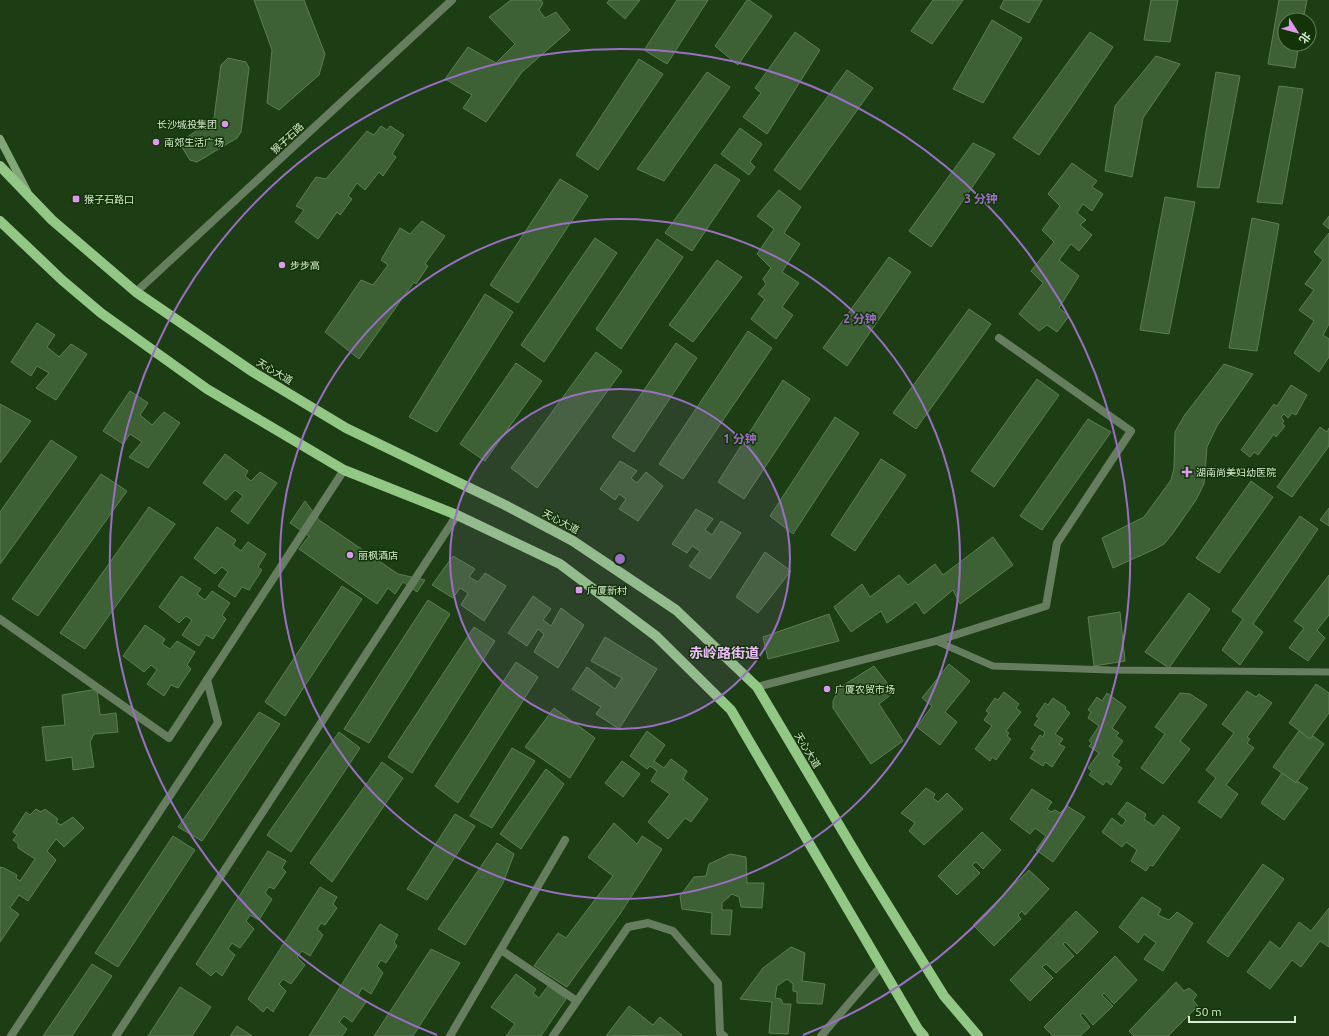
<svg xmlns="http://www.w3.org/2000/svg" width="1329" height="1036" font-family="Ubuntu,'Noto Sans SC',sans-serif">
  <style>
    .building { fill: #3d6034; stroke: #5b7f52 }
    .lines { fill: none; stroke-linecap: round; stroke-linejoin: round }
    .service { stroke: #667e5f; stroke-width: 7 }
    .minor { stroke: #667e5f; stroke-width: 8 }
    .secondary { stroke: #80a775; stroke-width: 8 }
    .primary { stroke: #93c786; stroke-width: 10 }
    .ring { fill: none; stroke: #9b6fc5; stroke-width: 2 }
    .poi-dot { fill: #df98f1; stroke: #133408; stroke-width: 1.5 }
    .labels { text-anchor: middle; stroke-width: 3; stroke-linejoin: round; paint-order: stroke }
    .poi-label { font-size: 10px; fill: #d7ebd1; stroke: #133408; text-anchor: start }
    .street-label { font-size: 10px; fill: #d7ebd1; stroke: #133408 }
    .district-label { font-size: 14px; font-weight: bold; fill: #efbefc; stroke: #133408 }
    .centre { fill: #9b6fc5; stroke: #133408; stroke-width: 2 }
    .ring-label { font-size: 12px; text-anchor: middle; font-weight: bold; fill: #9b6fc5; stroke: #133408; stroke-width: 3; stroke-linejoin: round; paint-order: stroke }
  </style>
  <rect width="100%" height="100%" fill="#1d3e14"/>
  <g class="building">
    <path d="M254,0H304L325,54L319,75L279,110L267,103L272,50Z"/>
    <path d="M511,0H541L543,3L539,10L545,18L556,12L570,30L522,72L486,122L463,108L472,95L445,79L468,47L496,63L515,44L489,17Z"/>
    <path d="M609,0H640L625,19L607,3Z"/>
    <path d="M677,0H708L667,64L644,50Z"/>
    <path d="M747,0H749L772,16L738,65L715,46Z"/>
    <path d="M933,0H963L932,44L911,31Z"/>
    <path d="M1004,0H1042L1029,23L1000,8Z"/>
    <path d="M1151,0H1178L1170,42L1144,40Z"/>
    <path d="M1279,0H1307L1303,20H1285V44H1299L1295,68L1268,64Z"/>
    <path d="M992,20L1022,38L983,103L953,89Z"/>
    <path d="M795,32L820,50L767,134L743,117L761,93L755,88Z"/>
    <path d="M1090,32L1113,47L1039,155L1013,138Z"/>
    <path d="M1156,56L1180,64L1143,118L1132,177L1105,171L1115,106Z"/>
    <path d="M228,58L246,62L249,68L241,132L237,138L197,162L190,160L181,146L182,141L214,118L221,65Z"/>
    <path d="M639,59L663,74L598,170L576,155Z"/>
    <path d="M847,70L873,88L800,190L774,170Z"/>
    <path d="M707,72L730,87L664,181L637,169Z"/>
    <path d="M1216,72L1240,76L1219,188L1197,187Z"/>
    <path d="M1279,86L1303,89L1282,204L1257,202Z"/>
    <path d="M381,126L387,130L390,126L404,135L392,154L396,157L383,176L379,172L365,190L357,183L348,196L352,199L340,215L337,212L318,239L295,222L304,210L296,206L316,177L326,179L367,131L374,135Z"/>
    <path d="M740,128L762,144L750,162L755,167L749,175L721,154Z"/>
    <path d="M973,143L995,154L931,247L909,231Z"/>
    <path d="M1072,163L1097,181L1092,187L1103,194L1092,211L1083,204L1077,213L1086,220L1080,225L1092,235L1079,251L1071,244L1059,260L1079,276L1059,308L1069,316L1057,332L1047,325L1039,331L1019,314L1043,283L1031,271L1054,242L1042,230L1060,206L1048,194Z"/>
    <path d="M715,164L740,180L692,251L665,233Z"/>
    <path d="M560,179L588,196L518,303L490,285Z"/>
    <path d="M779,190L801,207L784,233L800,244L782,272L799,283L782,307L793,315L776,339L751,319L765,299L758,294L766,284L763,279L771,268L757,254L774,229L757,216Z"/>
    <path d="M1165,197L1195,202L1169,334L1140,330Z"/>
    <path d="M1329,216V229L1323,224Z"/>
    <path d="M1252,218L1279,224L1257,351L1229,348Z"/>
    <path d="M422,221L445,236L425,264L428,266L416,284L414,282L359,359L325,332L361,280L373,285L388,265L381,260L400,228L410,234Z"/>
    <path d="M1329,233V324L1323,335L1329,339V357L1319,372L1294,353L1314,321L1299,310L1314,290L1305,284L1323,260L1314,252Z"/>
    <path d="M595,238L617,253L544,362L521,345Z"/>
    <path d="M657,239L683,257L621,349L596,329Z"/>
    <path d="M889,257L911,272L847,366L823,348Z"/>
    <path d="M717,260L742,277L693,342L669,325Z"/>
    <path d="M485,294L513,312L437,432L409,417Z"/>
    <path d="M969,309L991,324L916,429L893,413Z"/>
    <path d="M37,323L55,335L47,347L59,357L71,344L87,354L56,400L36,388L49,373L37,366L31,376L11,362Z"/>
    <path d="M748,331L772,348L683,479L659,464Z"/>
    <path d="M676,343L697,358L634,452L612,437Z"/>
    <path d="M596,352L622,371L537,488L511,468Z"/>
    <path d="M516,363L542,381L485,461L460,444Z"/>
    <path d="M1224,364L1253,374L1217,426L1207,447L1204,484L1196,500L1173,533L1164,544L1155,549L1113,568L1102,538L1144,517L1171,480L1174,468L1175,432L1184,416Z"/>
    <path d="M1037,379L1059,395L994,487L971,471Z"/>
    <path d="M783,380L810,399L744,499L718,482Z"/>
    <path d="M1291,385L1307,395L1296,415L1292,413L1288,418L1284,414L1281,417L1284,421L1282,424L1285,426L1276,437L1274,434L1258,455L1254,452L1250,457L1241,450L1274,404L1277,406Z"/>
    <path d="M130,391L148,403L140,415L152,425L164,412L180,423L148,468L129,457L142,442L130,434L123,444L103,431Z"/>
    <path d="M0,404L31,421L0,463Z"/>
    <path d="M835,417L859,433L793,534L770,516Z"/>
    <path d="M1088,419L1111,432L1042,530L1020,516Z"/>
    <path d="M1320,427L1327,432L1329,428V446L1292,497L1277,487Z"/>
    <path d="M51,440L77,457L0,564V512Z"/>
    <path d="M225,454L248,471L245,476L251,481L260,472L277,483L248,524L231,511L243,496L235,490L226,500L203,483Z"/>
    <path d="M881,459L906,475L855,551L831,535Z"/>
    <path d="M620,461L637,471L631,478L637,483L646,472L663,486L638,521L619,509L626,499L619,494L615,500L600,489Z"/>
    <path d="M101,474L127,491L38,616L12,599Z"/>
    <path d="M1251,481L1273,497L1219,573L1196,558Z"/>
    <path d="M305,501L319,520L398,574L425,580L417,592L403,582L395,594L388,588L377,604L299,549L309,536L290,523Z"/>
    <path d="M149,507L175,524L85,649L60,633Z"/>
    <path d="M1329,508V526L1320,520Z"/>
    <path d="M696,509L713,519L705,530L712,535L721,521L741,533L710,579L689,566L700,551L692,546L687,553L672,544Z"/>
    <path d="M1300,516L1318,529L1253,624L1263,632L1240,665L1222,650L1243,619L1232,611Z"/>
    <path d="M217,527L236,540L233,545L241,551L248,542L266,554L258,567L262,570L249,590L242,587L235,597L218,586L228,572L222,567L215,574L194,558Z"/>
    <path d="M993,537L1013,565L960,604L953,590L924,614L916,602L887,623L881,611L851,632L834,607L862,584L870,597L899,575L908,585L935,564L943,575Z"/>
    <path d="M765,552L791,571L758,613L736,597Z"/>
    <path d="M453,556L475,569L469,577L478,582L485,573L506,586L484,621L461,605L468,593L460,588L453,598L432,585Z"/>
    <path d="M1329,575V615L1317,630L1325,638L1308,661L1289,648L1304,628L1294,621Z"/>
    <path d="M181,576L201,589L197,594L205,600L212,591L230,603L222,615L226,619L213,639L206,635L199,646L182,635L192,620L186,616L179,623L159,607Z"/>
    <path d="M342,586L362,599L285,716L265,702Z"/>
    <path d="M1189,593L1210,609L1169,668L1145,652Z"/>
    <path d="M533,596L551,609L543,620L551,626L561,608L584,625L558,668L534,652L544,634L538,629L527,646L508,633Z"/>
    <path d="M428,600L450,614L369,743L344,729Z"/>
    <path d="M1120,612L1125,661L1094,666L1088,617Z"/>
    <path d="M829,614L839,641L768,659L763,637Z"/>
    <path d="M145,625L165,639L162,644L170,649L177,641L195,652L187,665L191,669L178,688L171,685L164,696L147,684L157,670L151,665L144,672L123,656Z"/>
    <path d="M474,627L495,641L412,773L388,757Z"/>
    <path d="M605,637L657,669L619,729L596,714L601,707L572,689L587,667L615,689L622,678L591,661Z"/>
    <path d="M516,662L538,677L458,803L435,786Z"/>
    <path d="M949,664L970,681L945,712L957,722L940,745L917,727L932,706L922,698Z"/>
    <path d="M874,666L894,692L879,704L903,741L871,764L833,708V701L839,688Z"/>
    <path d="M1316,684L1329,693V713L1310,739L1289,723Z"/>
    <path d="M97,689L100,715L116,713L118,732L94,734L90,742L94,767L73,770L72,757L46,761L42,727L65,725L62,695Z"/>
    <path d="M1247,691L1256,697L1259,694L1272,703L1247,737L1250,739L1247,743L1254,748L1226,785L1238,794L1221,818L1198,802L1216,778L1206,770L1234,733L1222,724Z"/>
    <path d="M1004,692L1019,704L1016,708L1021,712L1006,731L1009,733L1007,736L1011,739L996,760L992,757L990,761L975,749L992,726L984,720L989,713L986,711L995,698L998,700Z"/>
    <path d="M1107,693L1126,707L1112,728L1119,733L1116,736L1123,741L1112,756L1120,761L1117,765L1122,768L1111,785L1106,781L1103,785L1089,775L1092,771L1088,768L1099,753L1089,746L1092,743L1089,741L1099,726L1088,718L1091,712L1088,710L1097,697L1102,701Z"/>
    <path d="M1180,693L1190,694L1207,705L1180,741L1190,749L1163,784L1141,768L1165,734L1155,727Z"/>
    <path d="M1053,698L1066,707L1065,709L1070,713L1055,734L1063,739L1059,744L1065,747L1052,767L1045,762L1043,766L1030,758L1035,751L1031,749L1040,735L1043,737L1045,732L1034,725L1039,718L1036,716L1045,703L1048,705Z"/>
    <path d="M554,708L595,738L570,778L525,747Z"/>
    <path d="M259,712L280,724L202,841L178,827Z"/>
    <path d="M647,731L665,745L654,761L664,768L671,759L687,771L683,779L708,799L691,822L685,818L668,839L648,822L670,794L651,781L657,771L650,766L647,769L630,756Z"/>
    <path d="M1299,731L1310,739L1313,736L1324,744L1296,783L1273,767Z"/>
    <path d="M339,732L360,748L291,852L267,835Z"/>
    <path d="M512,748L535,761L492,828L470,816Z"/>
    <path d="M622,761L640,774L623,797L605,783Z"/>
    <path d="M382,762L403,778L332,882L310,863Z"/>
    <path d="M546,769L564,784L521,849L500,834Z"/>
    <path d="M1282,773L1296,783L1297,781L1308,788L1284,820L1261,803Z"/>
    <path d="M926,788L935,794L933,798L938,802L947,793L963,809L924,845L909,831L915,823L901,813Z"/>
    <path d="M1032,789L1052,802L1047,809L1051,812L1055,810L1060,813L1067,806L1085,817L1053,862L1036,850L1046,836L1035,828L1030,834L1010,819Z"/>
    <path d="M1127,802L1146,814L1144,819L1154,826L1163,815L1180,828L1153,866L1150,865L1146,871L1131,861L1137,850L1126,842L1122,847L1102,832L1112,818L1122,826L1126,820L1118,814Z"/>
    <path d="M36,809L41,812L45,809L58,819L56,822L61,825L73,817L84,828L64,847L56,839L47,851L56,860L28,901L19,895L10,908L19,914L0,942V867L4,868L17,875L16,878L20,881L35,859L18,848V844L13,840L17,835L13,832L26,812L30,815Z"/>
    <path d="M455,814L475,826L427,900L407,889Z"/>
    <path d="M614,823L637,844L642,836L662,849L620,914L567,987L534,966L558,933L566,938L613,876L588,857Z"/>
    <path d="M982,832L1001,850L983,869L976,862L972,865L980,873L957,895L938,876Z"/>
    <path d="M173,836L195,850L118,967L95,953Z"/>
    <path d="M497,843L514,854L503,883L465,945L438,929Z"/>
    <path d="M268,851L286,861L282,868L286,872L274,889L269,887L265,893L272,899L259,920L250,915L246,921L254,929L240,948L232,943L228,949L235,955L222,976L216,971L211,976L196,964Z"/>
    <path d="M730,854L746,857L747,883H764L762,908L741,907L739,897L732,894L722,903V910H732L730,935L711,934L712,913L682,909L680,896L694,877L706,876L709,864Z"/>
    <path d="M1263,864L1284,879L1228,957L1207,942Z"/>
    <path d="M1029,870L1049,889L1025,915L1022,911L1018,915L1021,919L994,946L973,925Z"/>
    <path d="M320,887L337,897L333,904L337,908L325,925L321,923L317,929L323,935L310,956L302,951L297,957L305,965L291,984L283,979L279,984L286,991L273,1012L267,1007L263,1012L248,999Z"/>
    <path d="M1142,897L1161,909L1158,915L1169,920L1177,912L1193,923L1163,971L1144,959L1156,943L1144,934L1138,943L1119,927Z"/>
    <path d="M1329,908V947L1320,941L1301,967L1292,960L1270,989L1247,972L1270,941L1280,949L1299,922L1311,931Z"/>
    <path d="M1076,911L1098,932L1077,954L1065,942L1063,944L1074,956L1056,973L1046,964L1042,967L1053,978L1030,1001L1010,980Z"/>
    <path d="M380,924L398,935L394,942L397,946L386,963L381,960L377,966L383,973L371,994L362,988L358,995L366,1002L352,1022L344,1016L339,1022L347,1029L342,1036H309Z"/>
    <path d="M791,947L805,953L802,981L825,984L822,1004L797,1003V992L793,991V984L787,979L777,986L775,998L781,999L783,1004H791L788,1034L769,1033L772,1002L740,999L763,968Z"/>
    <path d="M431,949L460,963L413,1036H374Z"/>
    <path d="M1115,956L1137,980L1114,1004L1104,993L1102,995L1113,1006L1093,1025L1083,1013L1080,1015L1090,1027L1080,1036H1053L1044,1027Z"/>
    <path d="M92,964L112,976L72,1036H43Z"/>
    <path d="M516,974L536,989L533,993L539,998L548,986L566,999L541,1036H506L515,1024L491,1007Z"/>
    <path d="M1176,982L1184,991L1189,988L1197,995L1193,1000L1198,1006L1168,1036H1134L1129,1031Z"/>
    <path d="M180,987L211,1007L192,1036H148Z"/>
    <path d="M629,1006L653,1025L660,1017L682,1035L606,1036Z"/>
    <path d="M237,1026L252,1036H230Z"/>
  </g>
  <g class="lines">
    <path class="service" d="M936,641L993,666L1110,670L1329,672"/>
    <g class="minor">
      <path d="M136,292L452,0"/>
      <path d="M0,619L169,738L344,470"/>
      <path d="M757,687L936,641L1046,606L1057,543L1131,431L999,338"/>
      <path d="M501,950L577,1001"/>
      <path d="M11,1036L218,723L207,680"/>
      <path d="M116,1036L457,515"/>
      <path d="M450,1036L565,840"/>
      <path d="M553,1036L628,927L648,923L673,931L718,983L720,1033L724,1036"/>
      <path d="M821,1036L881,966"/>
    </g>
    <path class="secondary" d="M0,139L27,191"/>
    <g class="primary">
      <path d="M0,166L52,220L136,292L253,372L346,428L505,505L573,541L676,610L757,687L864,867L944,996L978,1036"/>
      <path d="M0,221L62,280L101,313L207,389L344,470L457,515L560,564L656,636L731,710L918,1029L924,1036"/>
    </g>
  </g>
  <circle cx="620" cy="559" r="170" fill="#9b6fc5" fill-opacity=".12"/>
  <g class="ring">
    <circle cx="620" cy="559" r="170"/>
    <circle cx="620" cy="559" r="340"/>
    <path d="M437 1035A510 510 0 1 1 803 1035"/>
  </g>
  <g class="poi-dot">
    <circle cx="225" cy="124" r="4"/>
    <circle cx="156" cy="142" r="4"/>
    <rect x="72" y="195" width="8" height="8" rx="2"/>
    <circle cx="282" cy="265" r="4"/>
    <path d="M1185 466h4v4h4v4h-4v4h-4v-4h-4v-4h4z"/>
    <circle cx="350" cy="555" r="4"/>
    <rect x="575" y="586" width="8" height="8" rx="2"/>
    <circle cx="827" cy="689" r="4"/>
  </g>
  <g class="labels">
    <g class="poi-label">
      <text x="217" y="128" text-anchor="end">长沙城投集团</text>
      <text x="164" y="146">南郊生活广场</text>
      <text x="84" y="203">猴子石路口</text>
      <text x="290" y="269">步步高</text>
      <text x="1196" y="476">湖南尚美妇幼医院</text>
      <text x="358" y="559">丽枫酒店</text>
      <text x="587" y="594">广厦新村</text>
      <text x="835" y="693">广厦农贸市场</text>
    </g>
    <g class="street-label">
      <text transform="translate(287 138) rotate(-43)" y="4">猴子石路</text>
      <text transform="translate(275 371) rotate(31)" y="4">天心大道</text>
      <text transform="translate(561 521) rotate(28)" y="4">天心大道</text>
      <text transform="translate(808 750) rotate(59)" y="4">天心大道</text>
    </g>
    <g class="district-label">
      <text x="724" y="658">赤岭路街道</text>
    </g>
  </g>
  <circle cx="620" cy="559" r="6" class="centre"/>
  <g class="ring-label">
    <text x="981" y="203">3 分钟</text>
    <text x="860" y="323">2 分钟</text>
    <text x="740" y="443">1 分钟</text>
  </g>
  <g transform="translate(1297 32) rotate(126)"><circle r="19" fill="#133408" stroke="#617d58"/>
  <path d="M0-3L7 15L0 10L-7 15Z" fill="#df98f1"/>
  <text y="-6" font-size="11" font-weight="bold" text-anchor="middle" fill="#d7ebd1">北</text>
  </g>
  <path d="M1189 1016v6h106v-6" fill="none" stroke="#d7ebd1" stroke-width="2"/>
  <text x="1195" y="1016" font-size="12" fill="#d7ebd1" stroke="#133408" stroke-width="3" paint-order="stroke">50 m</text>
</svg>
